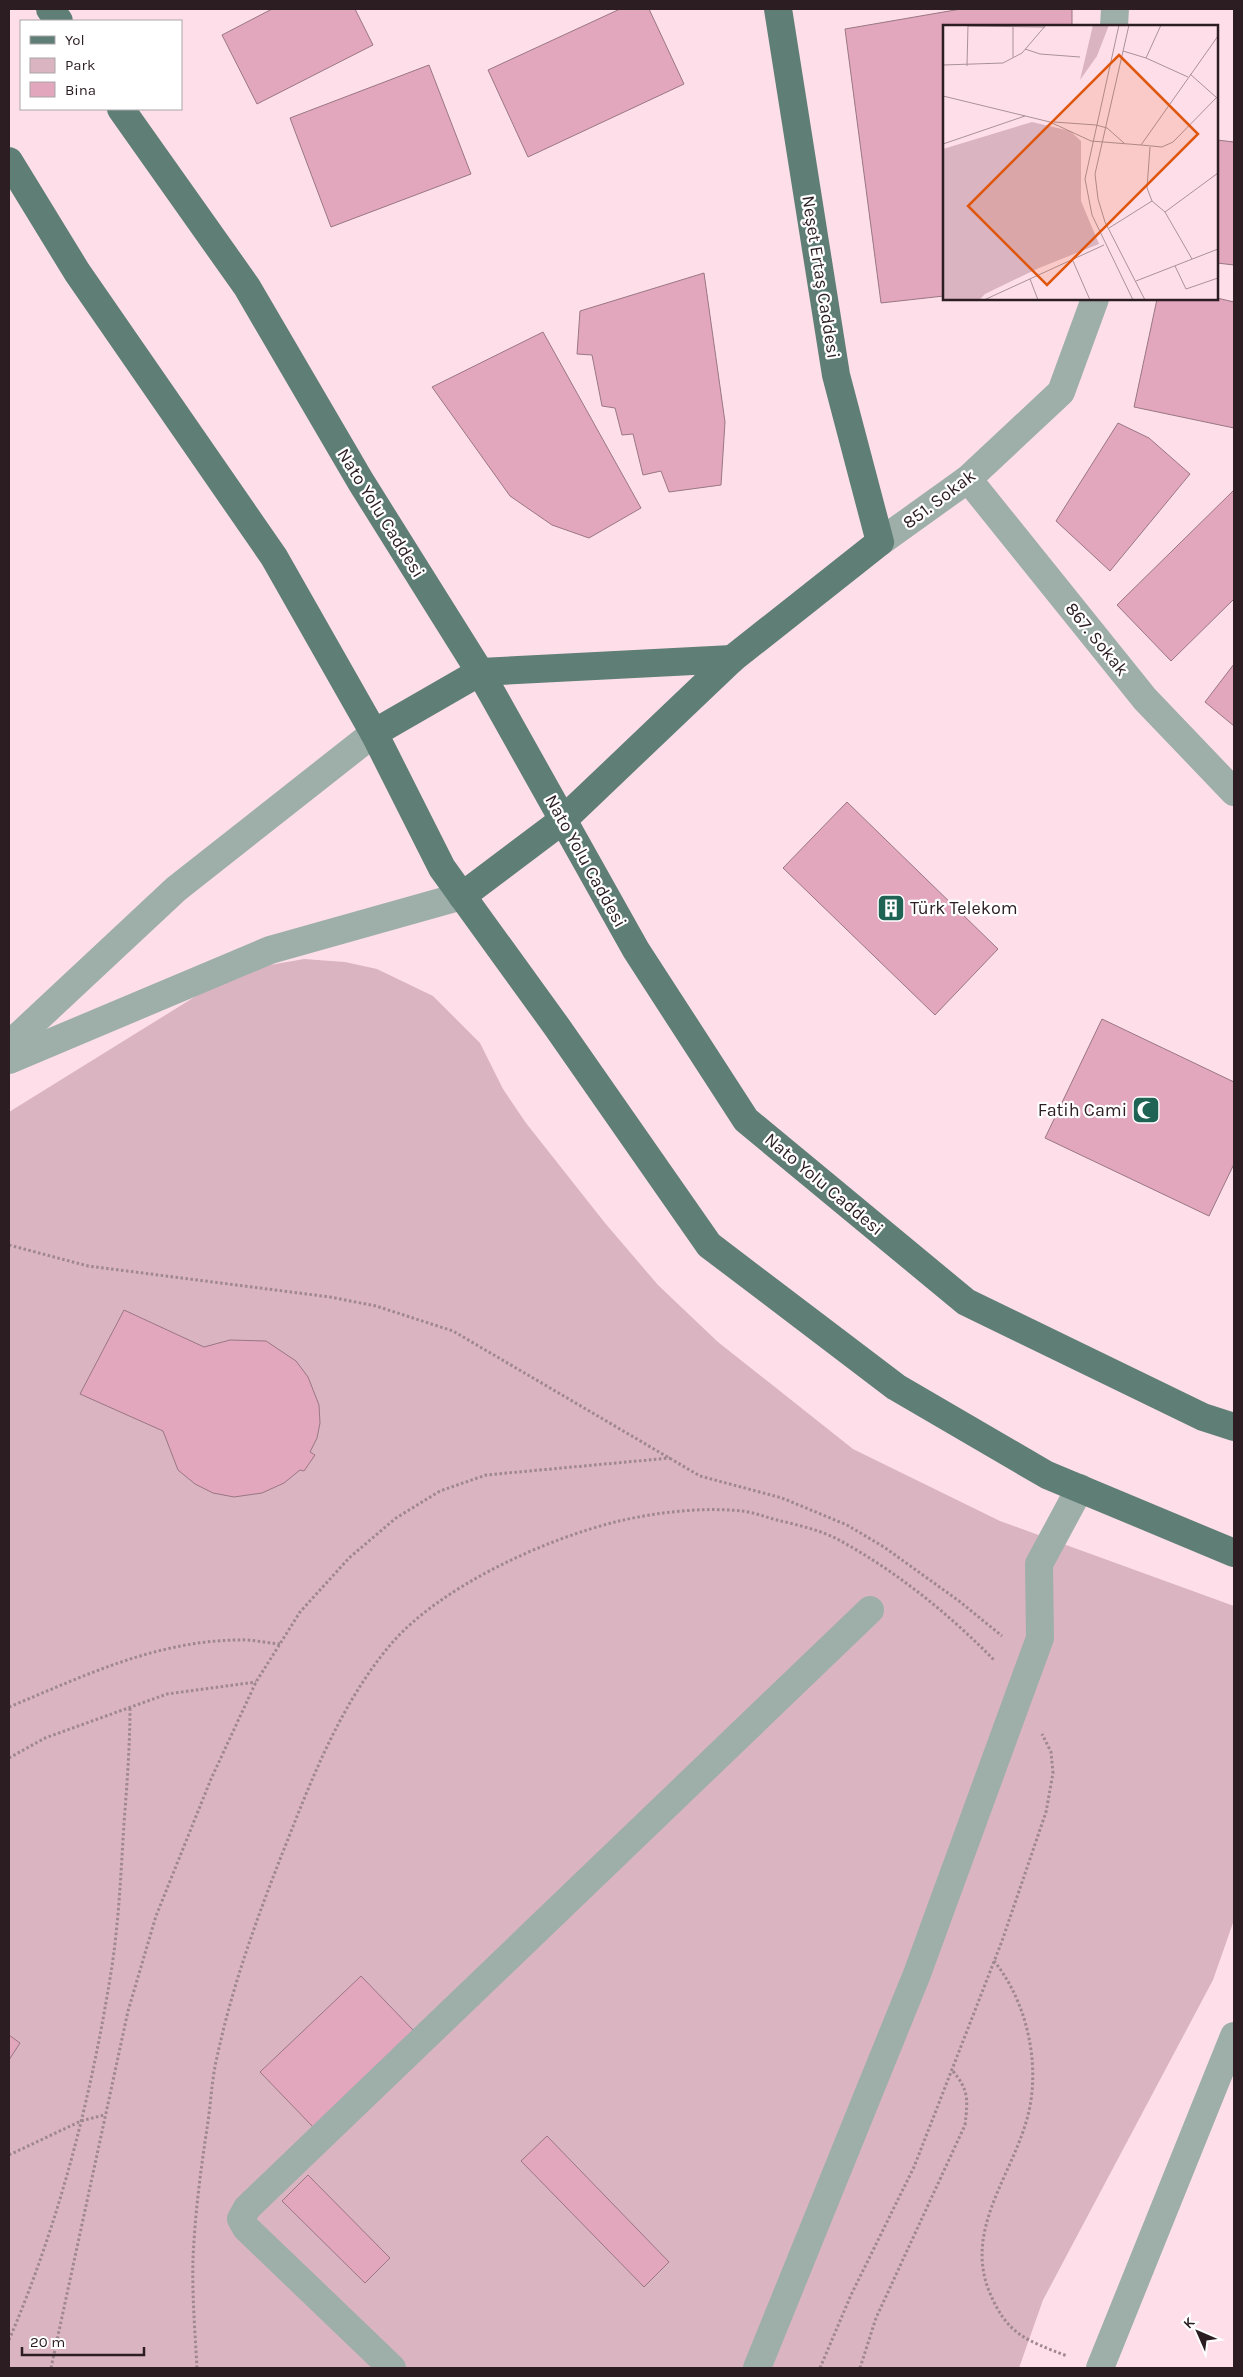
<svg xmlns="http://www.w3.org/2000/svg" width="1243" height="2377" font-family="Karla,sans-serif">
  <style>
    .green { fill: #dbb4c2 }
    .building { fill: #e2a6bd; stroke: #997783 }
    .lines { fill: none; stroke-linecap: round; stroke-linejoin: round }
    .path { stroke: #9e878f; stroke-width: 3; stroke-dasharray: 2.5 2.5; stroke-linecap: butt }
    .minor { stroke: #9eafaa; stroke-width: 28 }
    .major { stroke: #5f7f76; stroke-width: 28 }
    .labels { text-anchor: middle; stroke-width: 4.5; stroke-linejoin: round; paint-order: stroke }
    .street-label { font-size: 18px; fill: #2b1d22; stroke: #fff }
    .poi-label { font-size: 18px; fill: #2b1d22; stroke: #fff; text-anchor: start }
    .inset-road { fill: none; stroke: #aa9199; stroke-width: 1 }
    .view { fill: #df560d; fill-opacity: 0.15; stroke: #df560d; stroke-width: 2.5 }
    .inset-edge { fill: none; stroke: #2b1d22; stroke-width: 2.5 }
  </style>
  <rect width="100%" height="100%" fill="#fedfe9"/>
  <path class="green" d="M304,959L345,962L377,969L433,996L480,1043L503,1089L526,1123L605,1223L658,1285L718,1342L853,1449L1000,1521L1234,1606V1920L1213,1980L1043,2300L1019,2368H9V1112L209,988L247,969Z"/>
  <g class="building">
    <path d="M272,9H355L373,45L257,104L222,35Z"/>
    <path d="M620,9H649L684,84L528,157L488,70Z"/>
    <path d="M961,9H1072V26H944V296L881,303L845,29Z"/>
    <path d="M429,65L471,174L331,227L290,118Z"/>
    <path d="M1217,140L1234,142V265L1217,263Z"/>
    <path d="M704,273L725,422L721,485L669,492L661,471L643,475L633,434L622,435L615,408L602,406L592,355L577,354L580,311Z"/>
    <path d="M1217,298L1234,302V428L1134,407L1157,299Z"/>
    <path d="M543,332L641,508L589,538L552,525L510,496L432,387Z"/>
    <path d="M1118,423L1149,438L1190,474L1110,571L1056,521Z"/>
    <path d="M1234,490V599L1171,661L1117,605Z"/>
    <path d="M1234,664V726L1205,702Z"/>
    <path d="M847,802L998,949L935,1015L783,868Z"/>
    <path d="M1102,1019L1234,1082V1164L1209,1216L1045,1138Z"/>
    <path d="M124,1310L204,1347L230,1340L266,1341L296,1361L308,1377L319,1405L320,1423L317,1438L310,1452L315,1455L304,1471L300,1470L284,1483L262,1493L234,1497L213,1493L195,1484L178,1470L163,1431L80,1394Z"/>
    <path d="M361,1976L414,2031L313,2127L260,2072Z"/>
    <path d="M9,2035L20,2043L9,2060Z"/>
    <path d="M547,2136L669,2262L644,2287L521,2161Z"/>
    <path d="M308,2175L390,2258L365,2283L282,2201Z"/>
  </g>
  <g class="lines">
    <g class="path">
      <path d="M9,1245L88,1266L330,1297L376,1306L453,1331L700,1476L782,1498L847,1525L884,1547L959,1601L1002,1636"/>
      <path d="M9,1707C84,1676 155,1641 238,1640C251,1639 266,1643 280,1644"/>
      <path d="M9,1758L45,1738L167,1694L256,1682"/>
      <path d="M994,1961C1024,1998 1038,2053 1031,2100C1022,2165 962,2223 989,2291C1007,2335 1026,2340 1067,2356"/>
      <path d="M9,2155L81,2121L104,2115"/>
      <path d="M9,2340C60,2221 92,2094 112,1966C119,1919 121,1871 124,1823C127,1784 130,1746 130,1707"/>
      <path d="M51,2368L128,2011L156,1916L211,1779L256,1682L300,1612L349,1558L396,1518L440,1491L486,1475L670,1458"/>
      <path d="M197,2368C195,2332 192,2295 193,2259C195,2213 201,2167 208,2122C211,2100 212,2078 217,2057C234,1978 262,1904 292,1829C317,1765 346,1697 391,1644C441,1586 545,1539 619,1521C658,1512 702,1507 742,1511C753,1512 765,1517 777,1520C797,1525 821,1530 839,1540C896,1571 949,1614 994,1660"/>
      <path d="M820,2368L851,2295L914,2167L1002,1941L1046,1812L1053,1773L1051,1752L1042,1734"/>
      <path d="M860,2368L876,2318L965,2125C968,2099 969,2090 952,2070"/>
    </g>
    <g class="minor">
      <path d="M1114,26L1115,9"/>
      <path d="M968,479L1145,699L1234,792"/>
      <path d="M880,542L968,479L1061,392L1095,299"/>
      <path d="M9,1045L176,889L374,733"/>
      <path d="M9,1060L270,950L462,896"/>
      <path d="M392,2368L246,2228L241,2219L247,2208L870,1610"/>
      <path d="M757,2368L917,1974L1040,1638L1039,1564L1080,1488"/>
      <path d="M1100,2368L1234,2036"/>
    </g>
    <g class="major">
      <path d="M50,9L59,21"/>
      <path d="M121,109L247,287L361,482L480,672L636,950L746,1120L966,1302L1203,1417L1234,1427"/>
      <path d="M9,161L77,272L274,557L374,733L442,868L557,1027L709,1245L896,1387L1047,1475L1234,1553"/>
      <path d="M374,733L480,672L732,659"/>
      <path d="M462,896L563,820L732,659L880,542L836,375L778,9"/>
    </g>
  </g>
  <defs>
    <g id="building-square" transform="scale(1.4375)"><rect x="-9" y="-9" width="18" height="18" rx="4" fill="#1f6354" stroke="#fff"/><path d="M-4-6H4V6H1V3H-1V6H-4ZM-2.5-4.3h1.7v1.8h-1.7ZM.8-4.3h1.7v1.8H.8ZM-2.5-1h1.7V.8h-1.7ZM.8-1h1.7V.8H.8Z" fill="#fff"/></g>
    <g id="mosque-square" transform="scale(1.4375)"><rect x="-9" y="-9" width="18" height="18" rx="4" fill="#1f6354" stroke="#fff"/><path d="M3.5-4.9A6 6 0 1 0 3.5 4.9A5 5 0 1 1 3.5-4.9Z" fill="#fff"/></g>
  </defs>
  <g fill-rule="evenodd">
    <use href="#building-square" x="891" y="908"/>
    <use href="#mosque-square" x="1146" y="1110"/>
  </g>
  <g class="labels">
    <g class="street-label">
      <text transform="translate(821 277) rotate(81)" y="6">Neşet Ertaş Caddesi</text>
      <text transform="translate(939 499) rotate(-37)" y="6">851. Sokak</text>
      <text transform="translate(381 513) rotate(58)" y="6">Nato Yolu Caddesi</text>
      <text transform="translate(1097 639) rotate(51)" y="6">867. Sokak</text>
      <text transform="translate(586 861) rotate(61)" y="6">Nato Yolu Caddesi</text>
      <text transform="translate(824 1184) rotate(40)" y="6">Nato Yolu Caddesi</text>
    </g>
    <g class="poi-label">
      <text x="910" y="914">Türk Telekom</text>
      <text x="1127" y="1116" text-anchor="end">Fatih Cami</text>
    </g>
  </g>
  <g transform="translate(943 25)">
    <rect width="275" height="275" fill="#fedfe9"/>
    <path d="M150,0H166L154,31L137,55ZM89,97L127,106L138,116V176L156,219L96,243L42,269L36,275H0V124Z" fill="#dbb4c2"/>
    <path class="inset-road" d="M176,0L142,154L149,190L190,275M186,0L152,149L155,174L162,197L202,275M218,0L203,33L245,52M25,1L102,2M70,2V32M82,24L97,29L137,32M180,26L203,33M0,40L60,38L79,28L103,0M24,41L25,0M247,49L274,73M0,71L107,97L148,116M111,97L153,100M153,100L164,103L181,118M148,116L198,120L275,11M0,119L82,91M198,120L219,122L230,117L275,71M207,122L204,163L209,176L222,187L249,234M222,187L275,148M166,203L209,176M130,236L147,275M232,241L243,264L275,253M87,254L95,275M193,256L275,224M41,275L161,220"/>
    <path class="view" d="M176,30L255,109L104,260L25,181Z"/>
    <rect width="275" height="275" class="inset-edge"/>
  </g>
  <rect width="1243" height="2377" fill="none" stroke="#2b1d22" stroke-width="20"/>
  <rect x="20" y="20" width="162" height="90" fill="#ffffff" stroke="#aaa5a7"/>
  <rect x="30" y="36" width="25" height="8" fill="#5f7f76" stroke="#aaa5a7"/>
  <text x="65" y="45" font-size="15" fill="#2b1d22">Yol</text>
  <rect x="30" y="58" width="25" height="15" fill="#dbb4c2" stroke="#aaa5a7"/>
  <text x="65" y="70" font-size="15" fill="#2b1d22">Park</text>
  <rect x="30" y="82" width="25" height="15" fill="#e2a6bd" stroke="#aaa5a7"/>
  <text x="65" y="95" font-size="15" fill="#2b1d22">Bina</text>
  <g transform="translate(1198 2332) rotate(315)" stroke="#ffffff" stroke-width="4" paint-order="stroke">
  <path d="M0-4L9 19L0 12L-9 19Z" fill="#2b1d22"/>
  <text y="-8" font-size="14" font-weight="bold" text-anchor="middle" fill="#2b1d22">K</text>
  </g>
  <path d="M22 2347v8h122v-8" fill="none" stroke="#2b1d22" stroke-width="2.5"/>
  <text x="30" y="2347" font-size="15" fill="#2b1d22" stroke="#ffffff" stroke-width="4" paint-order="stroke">20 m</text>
</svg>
